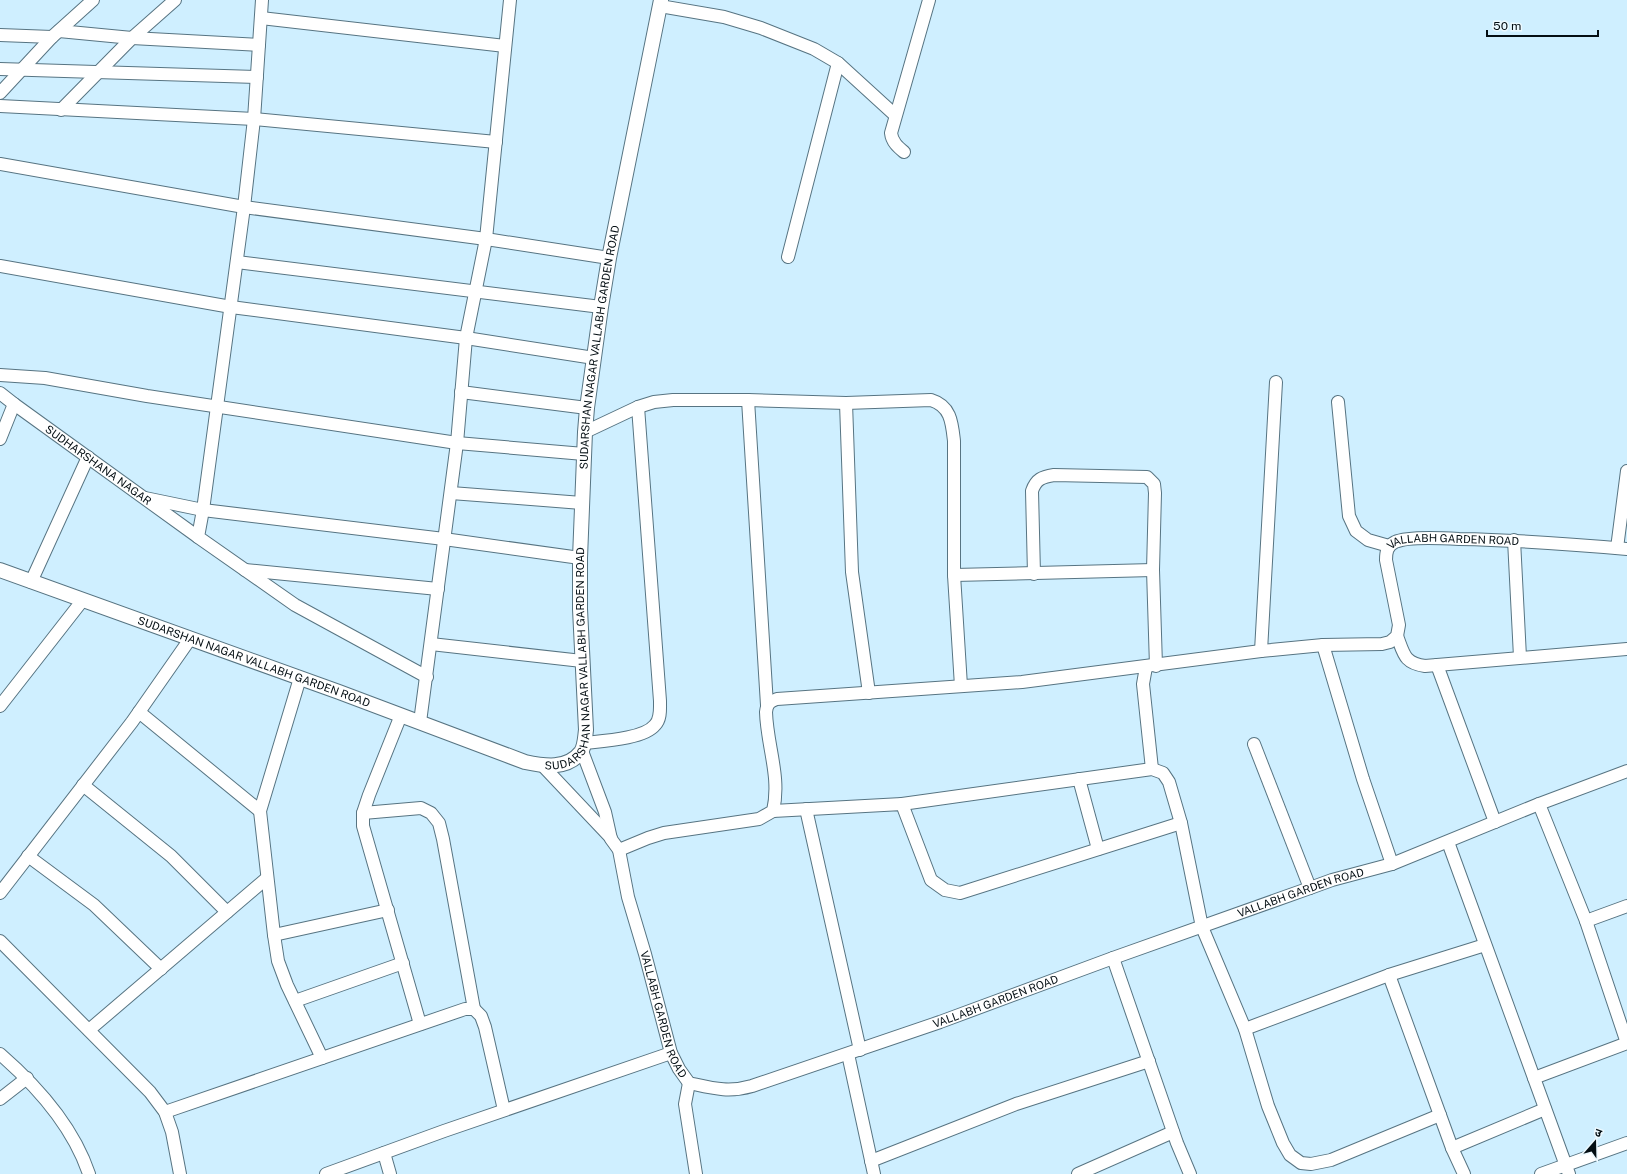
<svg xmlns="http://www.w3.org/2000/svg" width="1627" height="1174" font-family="'Public Sans','Noto Sans Devanagari',sans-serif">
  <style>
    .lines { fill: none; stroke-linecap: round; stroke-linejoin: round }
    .minor-casing { stroke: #577482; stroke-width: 14 }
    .tertiary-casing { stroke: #577482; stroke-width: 16 }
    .minor { stroke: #fff; stroke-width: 12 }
    .tertiary { stroke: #fff; stroke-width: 14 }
    .labels { text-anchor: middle; stroke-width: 3; stroke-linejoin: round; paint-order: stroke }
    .street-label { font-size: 11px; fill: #040e13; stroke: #ecf9ff }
  </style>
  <rect width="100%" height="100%" fill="#cfefff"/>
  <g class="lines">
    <g class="minor-casing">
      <g id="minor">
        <path d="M262,0L254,119L244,207L203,510L198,537L295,605L427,677"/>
        <path d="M660,6L724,17L761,28L814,49L838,63L895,115"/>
        <path d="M261,18L505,46"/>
        <path d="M59,31L132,38L259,45"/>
        <path d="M0,35L52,37"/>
        <path d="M0,69L257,77"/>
        <path d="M0,93L52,37L93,0"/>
        <path d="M0,106L254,119L496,142"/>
        <path d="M61,110L132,38L175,0"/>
        <path d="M904,152C898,147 892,142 891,133L929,0"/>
        <path d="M0,164L244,207L486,239L609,258"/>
        <path d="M788,257L838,63"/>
        <path d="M237,262L601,307"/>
        <path d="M0,266L231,307L466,338L594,358"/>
        <path d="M0,375L45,378L147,396L457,443L584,454"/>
        <path d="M461,392L587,408"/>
        <path id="s1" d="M0,393L14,404L198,537"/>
        <path d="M748,400L767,705"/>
        <path d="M1338,402L1349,516L1356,531L1368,540L1389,546"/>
        <path d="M846,403L852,572L869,693"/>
        <path d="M585,432L638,407L654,402L673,400H748L846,403L931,400C951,406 952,423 954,441V575L961,686"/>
        <path d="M0,439L14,404"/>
        <path d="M451,493L582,503"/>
        <path d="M145,498L203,510L444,539L580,558"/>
        <path d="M1514,540L1520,657"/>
        <path d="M1617,548L1627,471"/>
        <path d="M245,570L438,589"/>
        <path d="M1034,574L1032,491C1036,479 1042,477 1054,475L1147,477L1154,484L1155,493L1153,570L1156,666"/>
        <path d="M954,575L1153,570"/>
        <path d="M31,582L88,457"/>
        <path d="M1397,636C1404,654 1404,663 1425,666L1627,649"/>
        <path d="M431,644L582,661"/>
        <path d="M1323,645L1363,779L1392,864"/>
        <path d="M1261,651L1276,382"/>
        <path d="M1437,665L1495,822"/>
        <path d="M1146,667L1143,684L1152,769"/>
        <path d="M300,678L260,811L274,935L278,961L287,985L322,1058"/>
        <path d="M0,706L82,601"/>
        <path d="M139,712L260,811"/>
        <path d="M401,715L369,795L363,813V826L420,1024"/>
        <path d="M420,722L457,443L466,338L486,239L510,0"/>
        <path d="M584,743C602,741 644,739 655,725C661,719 660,709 660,701L638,407"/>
        <path d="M1254,744L1310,888"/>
        <path id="s2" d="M582,751L605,812L611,839L619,850L628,897L645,954L671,1053L679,1069L689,1083C712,1088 728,1093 752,1086L940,1022L1113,958L1310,888L1332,880L1392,864L1539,804L1627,771"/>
        <path d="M542,765L611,838"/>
        <path d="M1079,779L1098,849"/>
        <path d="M83,785L171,856L227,912"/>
        <path d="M902,804L1152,769L1163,773L1169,782L1181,823L1202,927L1245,1029L1268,1106L1283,1143L1290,1155L1301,1163L1311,1164L1331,1160L1440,1115"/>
        <path d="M1539,804L1586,921L1627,1043"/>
        <path d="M806,809L860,1050"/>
        <path d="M773,811L902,804L931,880L945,890L960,893L1181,823"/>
        <path d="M363,813L421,808L431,813L439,823L443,839L474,1009"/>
        <path d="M1448,842L1569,1174"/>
        <path id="s3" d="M619,850L648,838L664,833L759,819L773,811C781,777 767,746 766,712C767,704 769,702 777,699L1022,682L1261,651L1323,645L1382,644L1390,642L1397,636L1399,625L1386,560C1386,552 1387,546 1395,542C1408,536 1443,538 1459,539C1515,540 1571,544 1627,549"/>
        <path d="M28,856L94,905L161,969"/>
        <path d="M0,893L132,722L190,639"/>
        <path d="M1586,921L1627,906"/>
        <path d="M274,935L388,910"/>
        <path d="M0,941L150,1092L165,1112L172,1132L180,1174"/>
        <path d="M1113,958L1177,1143L1190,1174"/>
        <path d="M1389,975L1452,1148L1464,1174"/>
        <path d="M295,1001L403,963"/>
        <path d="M1245,1029L1389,975L1485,945"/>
        <path d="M89,1030L267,878"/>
        <path d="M0,1054C38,1087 73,1126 89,1174"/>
        <path d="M848,1054L874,1174"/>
        <path d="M1534,1078L1627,1043"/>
        <path d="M689,1083L685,1104L696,1174"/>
        <path d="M0,1099L27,1078"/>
        <path d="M165,1112L465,1009H474L481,1016L485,1027L504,1110"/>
        <path d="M1452,1148L1545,1109"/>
        <path d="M384,1153L390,1174"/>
        <path d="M871,1161L1016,1104L1149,1061"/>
        <path d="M326,1174L444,1131L671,1053"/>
        <path d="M1078,1174L1173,1132"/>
        <path d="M1541,1174L1627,1143"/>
      </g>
    </g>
    <g class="tertiary-casing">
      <g id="tertiary">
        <path id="s4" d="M0,570L339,692L525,762C544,766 567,770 581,752C585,746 585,737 586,730L580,609V558L585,432L587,408L601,307L609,258L661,0"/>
      </g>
    </g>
    <use href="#minor" class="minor"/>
    <use href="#tertiary" class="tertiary"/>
  </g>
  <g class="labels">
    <g class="street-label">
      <text dy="4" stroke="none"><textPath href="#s4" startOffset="1026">SUDARSHAN NAGAR VALLABH GARDEN ROAD</textPath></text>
      <text dy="4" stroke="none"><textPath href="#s1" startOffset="122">SUDHARSHANA NAGAR</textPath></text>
      <text dy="4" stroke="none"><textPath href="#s3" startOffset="1061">VALLABH GARDEN ROAD</textPath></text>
      <text dy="4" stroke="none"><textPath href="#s4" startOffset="702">SUDARSHAN NAGAR VALLABH GARDEN ROAD</textPath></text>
      <text dy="4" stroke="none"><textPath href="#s4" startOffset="270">SUDARSHAN NAGAR VALLABH GARDEN ROAD</textPath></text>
      <text dy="4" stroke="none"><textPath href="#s2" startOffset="997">VALLABH GARDEN ROAD</textPath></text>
      <text dy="4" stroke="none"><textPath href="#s2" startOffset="673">VALLABH GARDEN ROAD</textPath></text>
      <text dy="4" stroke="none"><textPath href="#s2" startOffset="277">VALLABH GARDEN ROAD</textPath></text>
    </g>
  </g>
  <g transform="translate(1595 1142) rotate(20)" stroke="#ecf9ff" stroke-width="3" paint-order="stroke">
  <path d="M0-3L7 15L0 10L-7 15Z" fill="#040e13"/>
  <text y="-6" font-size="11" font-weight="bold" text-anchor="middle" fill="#040e13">उ</text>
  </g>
  <path d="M1487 30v6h111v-6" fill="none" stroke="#040e13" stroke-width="2"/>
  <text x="1493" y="30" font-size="12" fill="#040e13" stroke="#ecf9ff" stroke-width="3" paint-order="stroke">50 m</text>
</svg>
